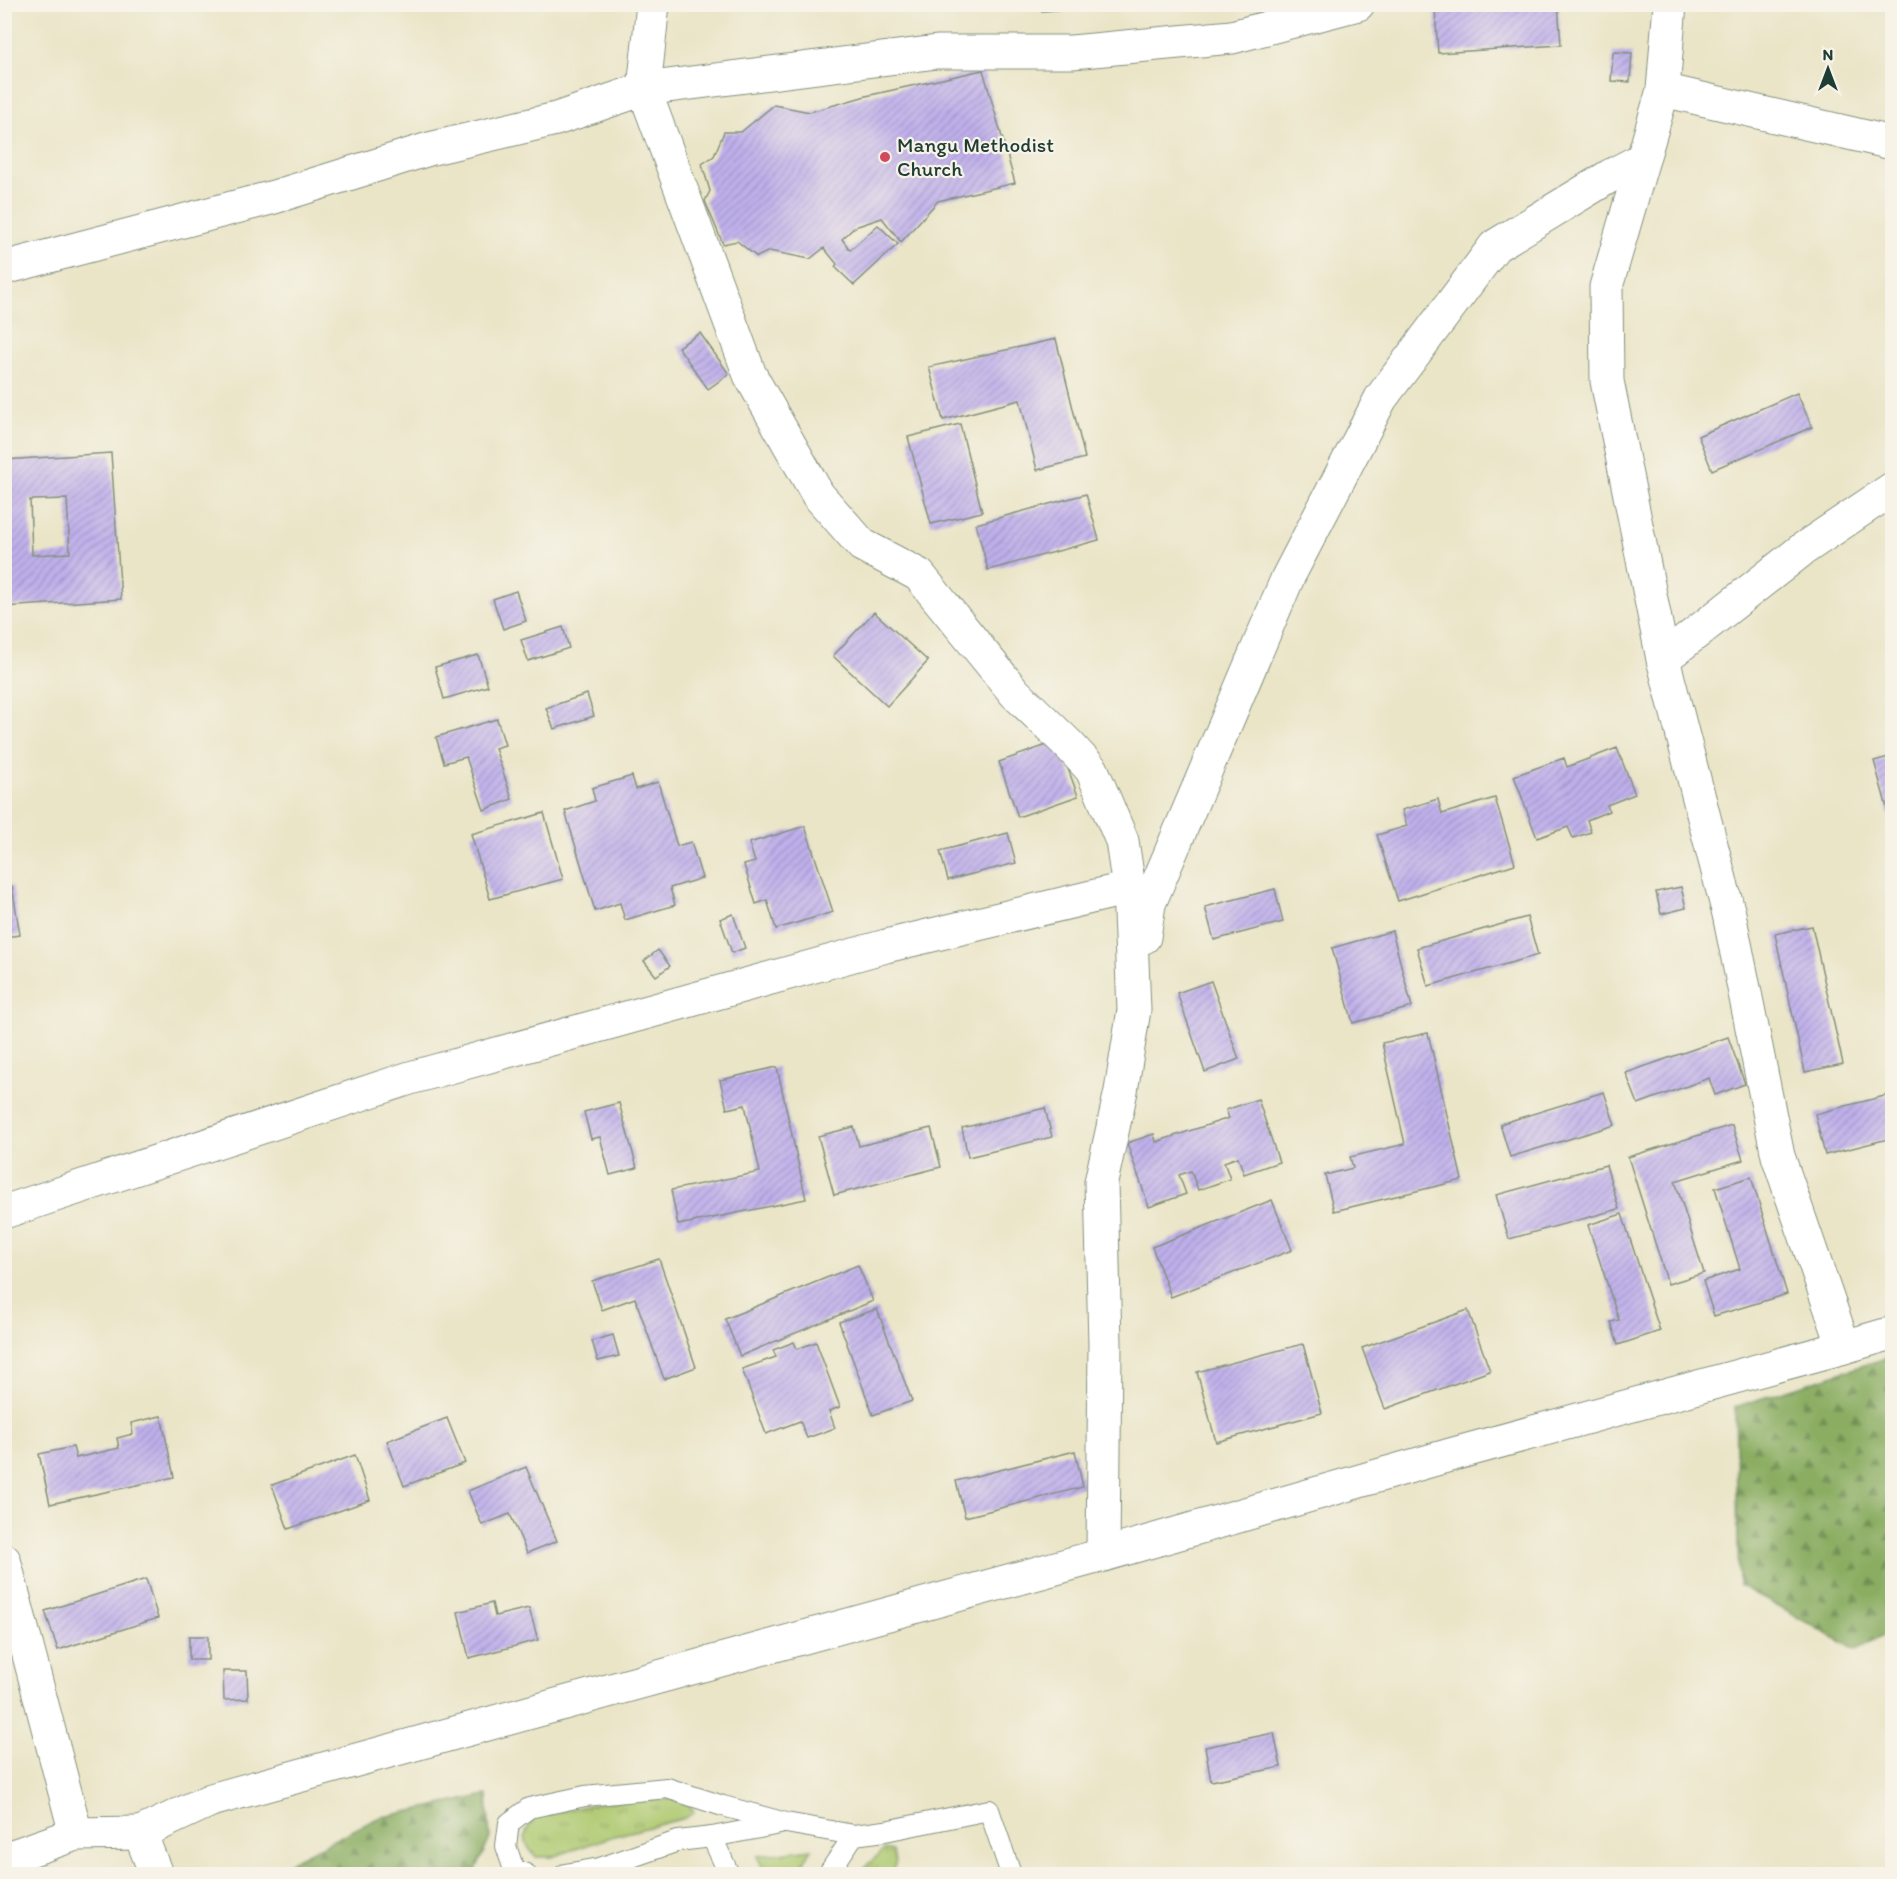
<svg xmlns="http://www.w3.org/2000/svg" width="1897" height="1879" font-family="Itim,sans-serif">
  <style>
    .grass { fill: url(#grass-tufts); stroke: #668352; stroke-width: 1.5 }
    .forest { fill: url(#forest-firs); stroke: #54754b; stroke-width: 1.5 }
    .building { fill: url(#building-hatch); fill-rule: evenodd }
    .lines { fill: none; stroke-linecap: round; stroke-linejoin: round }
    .lane-casing { stroke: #84917e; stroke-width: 22 }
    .street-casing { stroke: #84917e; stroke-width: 35 }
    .lane { stroke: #fff; stroke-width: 20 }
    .street { stroke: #fff; stroke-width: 33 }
    .poi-dot { fill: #d1495b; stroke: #f7f3e8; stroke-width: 2 }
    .labels { text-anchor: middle; stroke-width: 4.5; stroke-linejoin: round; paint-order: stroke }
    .poi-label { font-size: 21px; fill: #1f3d34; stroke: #f7f3e8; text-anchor: start }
  </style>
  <defs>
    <pattern id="grass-tufts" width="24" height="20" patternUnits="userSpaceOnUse" patternTransform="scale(1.5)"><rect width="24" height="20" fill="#aec970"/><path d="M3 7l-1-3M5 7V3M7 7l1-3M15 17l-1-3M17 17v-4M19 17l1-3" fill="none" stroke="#8da45d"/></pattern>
    <pattern id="forest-firs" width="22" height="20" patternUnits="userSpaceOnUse" patternTransform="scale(1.5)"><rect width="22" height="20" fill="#8aad62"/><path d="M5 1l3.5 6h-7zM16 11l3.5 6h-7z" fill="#708e52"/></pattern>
    <pattern id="building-hatch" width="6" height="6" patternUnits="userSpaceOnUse" patternTransform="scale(1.5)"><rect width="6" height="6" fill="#c0b0ec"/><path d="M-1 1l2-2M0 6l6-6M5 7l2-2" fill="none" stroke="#9b90c0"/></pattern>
  </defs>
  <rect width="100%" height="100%" fill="#f7f3e8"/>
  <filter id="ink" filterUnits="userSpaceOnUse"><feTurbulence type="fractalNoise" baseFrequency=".0167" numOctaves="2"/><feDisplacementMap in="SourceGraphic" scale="12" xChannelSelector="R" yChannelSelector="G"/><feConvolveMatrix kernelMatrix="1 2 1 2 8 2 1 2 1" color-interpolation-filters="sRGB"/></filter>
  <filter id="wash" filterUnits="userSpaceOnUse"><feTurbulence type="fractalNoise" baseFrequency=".008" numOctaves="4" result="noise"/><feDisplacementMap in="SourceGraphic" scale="24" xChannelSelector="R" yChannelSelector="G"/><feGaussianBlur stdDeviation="1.35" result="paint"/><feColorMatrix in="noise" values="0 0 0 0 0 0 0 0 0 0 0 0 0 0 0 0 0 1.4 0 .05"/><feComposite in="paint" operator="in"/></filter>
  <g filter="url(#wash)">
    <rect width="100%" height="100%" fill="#eae5c7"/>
    <g class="grass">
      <path d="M671,1799L690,1805L694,1812L685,1818L614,1836L552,1857H536C521,1841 523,1834 534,1817L604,1802Z"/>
      <path d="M812,1849L796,1874H766L757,1856Z"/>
      <path d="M885,1849L892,1851L896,1861L892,1874H857Z"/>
    </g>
    <g class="forest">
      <path d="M1892,1356V1631L1856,1650L1739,1585L1735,1407Z"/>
      <path d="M487,1795L490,1838L474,1874H276L291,1861L378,1818Z"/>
    </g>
    <g id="blocks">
      <g class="building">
        <path d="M1494,4H1558L1561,45L1438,53L1435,9Z"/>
        <path d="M1041,5H1122V6L1042,11Z"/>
        <path d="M1613,52L1632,53L1630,82L1611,81Z"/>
        <path d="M983,70L1015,183L938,201L901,242L882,218L855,227L842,239L850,250L878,225L898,244L854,285L835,267L837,264L824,248L810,259L769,251L757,257L737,241L723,244L705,201L710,191L702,164L714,156L724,132H741L774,105L810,112L866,96Z"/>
        <path d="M700,333L729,374L708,389L678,347Z"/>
        <path d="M1056,339L1085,458L1037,470L1020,400L943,420L929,367Z"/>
        <path d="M1797,393L1812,427L1712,470L1698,436Z"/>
        <path d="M960,424L982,512L931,524L908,437Z"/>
        <path d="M111,453L121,599L4,607V460ZM67,499L70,553L32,555L30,500Z"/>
        <path d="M1086,494L1099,540L988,570L976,524Z"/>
        <path d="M516,591L526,621L503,629L493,599Z"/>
        <path d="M874,612L928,661L887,706L833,656Z"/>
        <path d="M563,627L569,648L528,661L521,640Z"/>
        <path d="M478,655L488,686L444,699L435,667Z"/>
        <path d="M587,694L594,716L554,729L546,708Z"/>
        <path d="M497,719L505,745L495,748L512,799L484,810L466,757L444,763L436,737Z"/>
        <path d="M1058,741L1078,796L1018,817L999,762Z"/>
        <path d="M1617,748L1635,794L1607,805L1609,811L1587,820L1591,832L1573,838L1568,827L1537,838L1514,776L1564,758L1567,767Z"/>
        <path d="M1892,756V826L1874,761Z"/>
        <path d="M632,776L636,789L658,782L677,846L691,842L702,878L670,888L675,905L625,920L620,903L595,911L565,811L595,801L592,788Z"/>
        <path d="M1495,798L1515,864L1398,901L1377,835L1407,826L1402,810L1438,799L1442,814Z"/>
        <path d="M544,813L563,879L490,899L471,834Z"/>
        <path d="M805,826L833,912L776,929L767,900L756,904L744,865L755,862L749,843Z"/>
        <path d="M1008,833L1016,863L948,880L940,851Z"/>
        <path d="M12,886L20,935L4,937V887Z"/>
        <path d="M1681,887L1686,908L1661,914L1656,892Z"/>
        <path d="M1275,889L1283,922L1214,940L1205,907Z"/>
        <path d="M733,914L745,948L732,953L720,919Z"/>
        <path d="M1527,917L1538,955L1428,986L1417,948Z"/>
        <path d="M1812,926L1843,1064L1805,1072L1775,934Z"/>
        <path d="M1392,931L1412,1007L1353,1023L1332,948Z"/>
        <path d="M658,950L670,966L656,976L644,961Z"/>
        <path d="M1211,981L1239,1059L1205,1072L1177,993Z"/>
        <path d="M1428,1033L1462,1180L1334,1211L1325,1175L1353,1168L1350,1157L1405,1144L1382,1043Z"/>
        <path d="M1728,1037L1745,1084L1715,1095L1709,1078L1638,1104L1626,1073Z"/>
        <path d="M777,1067L806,1199L678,1225L671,1190L760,1172L745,1105L727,1109L720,1080Z"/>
        <path d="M1604,1092L1615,1125L1510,1157L1500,1124Z"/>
        <path d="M1892,1094V1138L1825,1155L1815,1114Z"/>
        <path d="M1258,1099L1279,1162L1244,1174L1238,1157L1224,1162L1230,1179L1198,1190L1191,1171L1179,1175L1186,1194L1149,1207L1127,1143L1154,1134L1156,1142L1229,1118L1226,1110Z"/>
        <path d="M619,1103L637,1168L610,1175L600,1137L591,1139L584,1112Z"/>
        <path d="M1045,1108L1052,1137L968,1157L962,1128Z"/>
        <path d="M1732,1125L1743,1160L1675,1181L1704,1273L1668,1284L1628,1157Z"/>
        <path d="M854,1127L859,1146L931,1128L941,1167L834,1195L818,1136Z"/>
        <path d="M1606,1165L1619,1209L1509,1239L1496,1195Z"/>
        <path d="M1751,1177L1787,1294L1714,1316L1703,1281L1740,1269L1715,1188Z"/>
        <path d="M1272,1200L1292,1250L1171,1297L1152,1247Z"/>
        <path d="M1622,1214L1660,1331L1618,1345L1611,1322L1619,1320L1588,1225Z"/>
        <path d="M659,1259L696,1367L664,1379L635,1298L602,1310L592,1281Z"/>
        <path d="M858,1265L873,1301L740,1356L725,1319Z"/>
        <path d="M877,1309L912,1401L873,1415L839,1322Z"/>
        <path d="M1468,1310L1490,1371L1385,1409L1362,1348Z"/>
        <path d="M613,1335L619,1356L598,1361L592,1341Z"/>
        <path d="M794,1342L797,1349L816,1342L840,1407L829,1411L835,1428L807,1438L800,1421L766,1434L742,1369L776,1357L773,1350Z"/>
        <path d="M1303,1344L1322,1413L1216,1442L1197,1372Z"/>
        <path d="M161,1416L174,1477L50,1504L39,1454L73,1447L76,1458L119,1448L117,1438L133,1434L131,1423Z"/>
        <path d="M447,1418L465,1463L404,1486L387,1441Z"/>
        <path d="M1075,1451L1083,1487L965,1517L956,1481Z"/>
        <path d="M355,1455L370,1500L288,1529L272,1485Z"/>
        <path d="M526,1467L557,1541L527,1553L510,1514L482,1525L468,1491Z"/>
        <path d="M146,1579L158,1618L58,1650L45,1611Z"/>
        <path d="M492,1603L495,1616L529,1608L538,1640L469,1658L458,1612Z"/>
        <rect x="189" y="1636" width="19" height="24"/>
        <path d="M223,1671H247L248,1699L224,1700Z"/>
        <path d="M1274,1733L1281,1767L1211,1781L1205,1747Z"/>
      </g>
    </g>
  </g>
  <g filter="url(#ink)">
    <use href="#blocks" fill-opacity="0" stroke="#84917e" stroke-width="1.5"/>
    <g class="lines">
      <g class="lane-casing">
        <g id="lane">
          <path d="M712,1837L729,1874"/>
          <path d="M526,1874L514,1870L506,1846L509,1823L529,1808L585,1796L667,1788L723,1806L786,1823L854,1835"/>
          <path d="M565,1874L600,1868L678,1841L712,1837L780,1824"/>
          <path d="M828,1874L854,1835L885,1831L989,1810L1011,1874"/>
        </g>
      </g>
      <g class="street-casing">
        <g id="street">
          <path d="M653,4L644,89L750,375L818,495L862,545L919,575L1015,693L1068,744L1092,770L1122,841L1129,888L1134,1010L1121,1091L1101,1182L1105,1344L1103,1555"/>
          <path d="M1663,90L1892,143"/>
          <path d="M4,268L274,197L429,149L556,119L644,89L937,52H1072L1232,37L1358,4"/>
          <path d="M1663,659L1803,549L1892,489"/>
          <path d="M1144,937L1149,904L1288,577L1381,398L1495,246L1610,176L1643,159"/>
          <path d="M4,1212L410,1078L886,946L1129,888"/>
          <path d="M1844,1347L1892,1333"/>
          <path d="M4,1560L76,1834"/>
          <path d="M4,1859L76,1834L140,1833"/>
          <path d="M156,1874L140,1833L211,1800L1103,1555L1450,1455L1844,1347L1778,1156L1729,914L1663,659L1607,381L1606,287L1663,90L1670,4"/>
        </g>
      </g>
      <use href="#lane" class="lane"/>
      <use href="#street" class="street"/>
    </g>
  </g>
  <circle class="poi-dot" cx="885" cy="157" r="6"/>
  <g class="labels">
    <g class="poi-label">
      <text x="897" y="152">Mangu Methodist<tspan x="897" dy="24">Church</tspan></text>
    </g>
  </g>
  <rect width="1897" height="1879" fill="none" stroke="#f7f3e8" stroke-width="24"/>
  <g transform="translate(1828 69)" stroke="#f7f3e8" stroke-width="4.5" paint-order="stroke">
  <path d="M0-4.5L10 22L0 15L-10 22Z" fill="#1f3d34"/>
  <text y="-9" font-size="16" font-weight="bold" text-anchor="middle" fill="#1f3d34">N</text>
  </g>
</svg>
